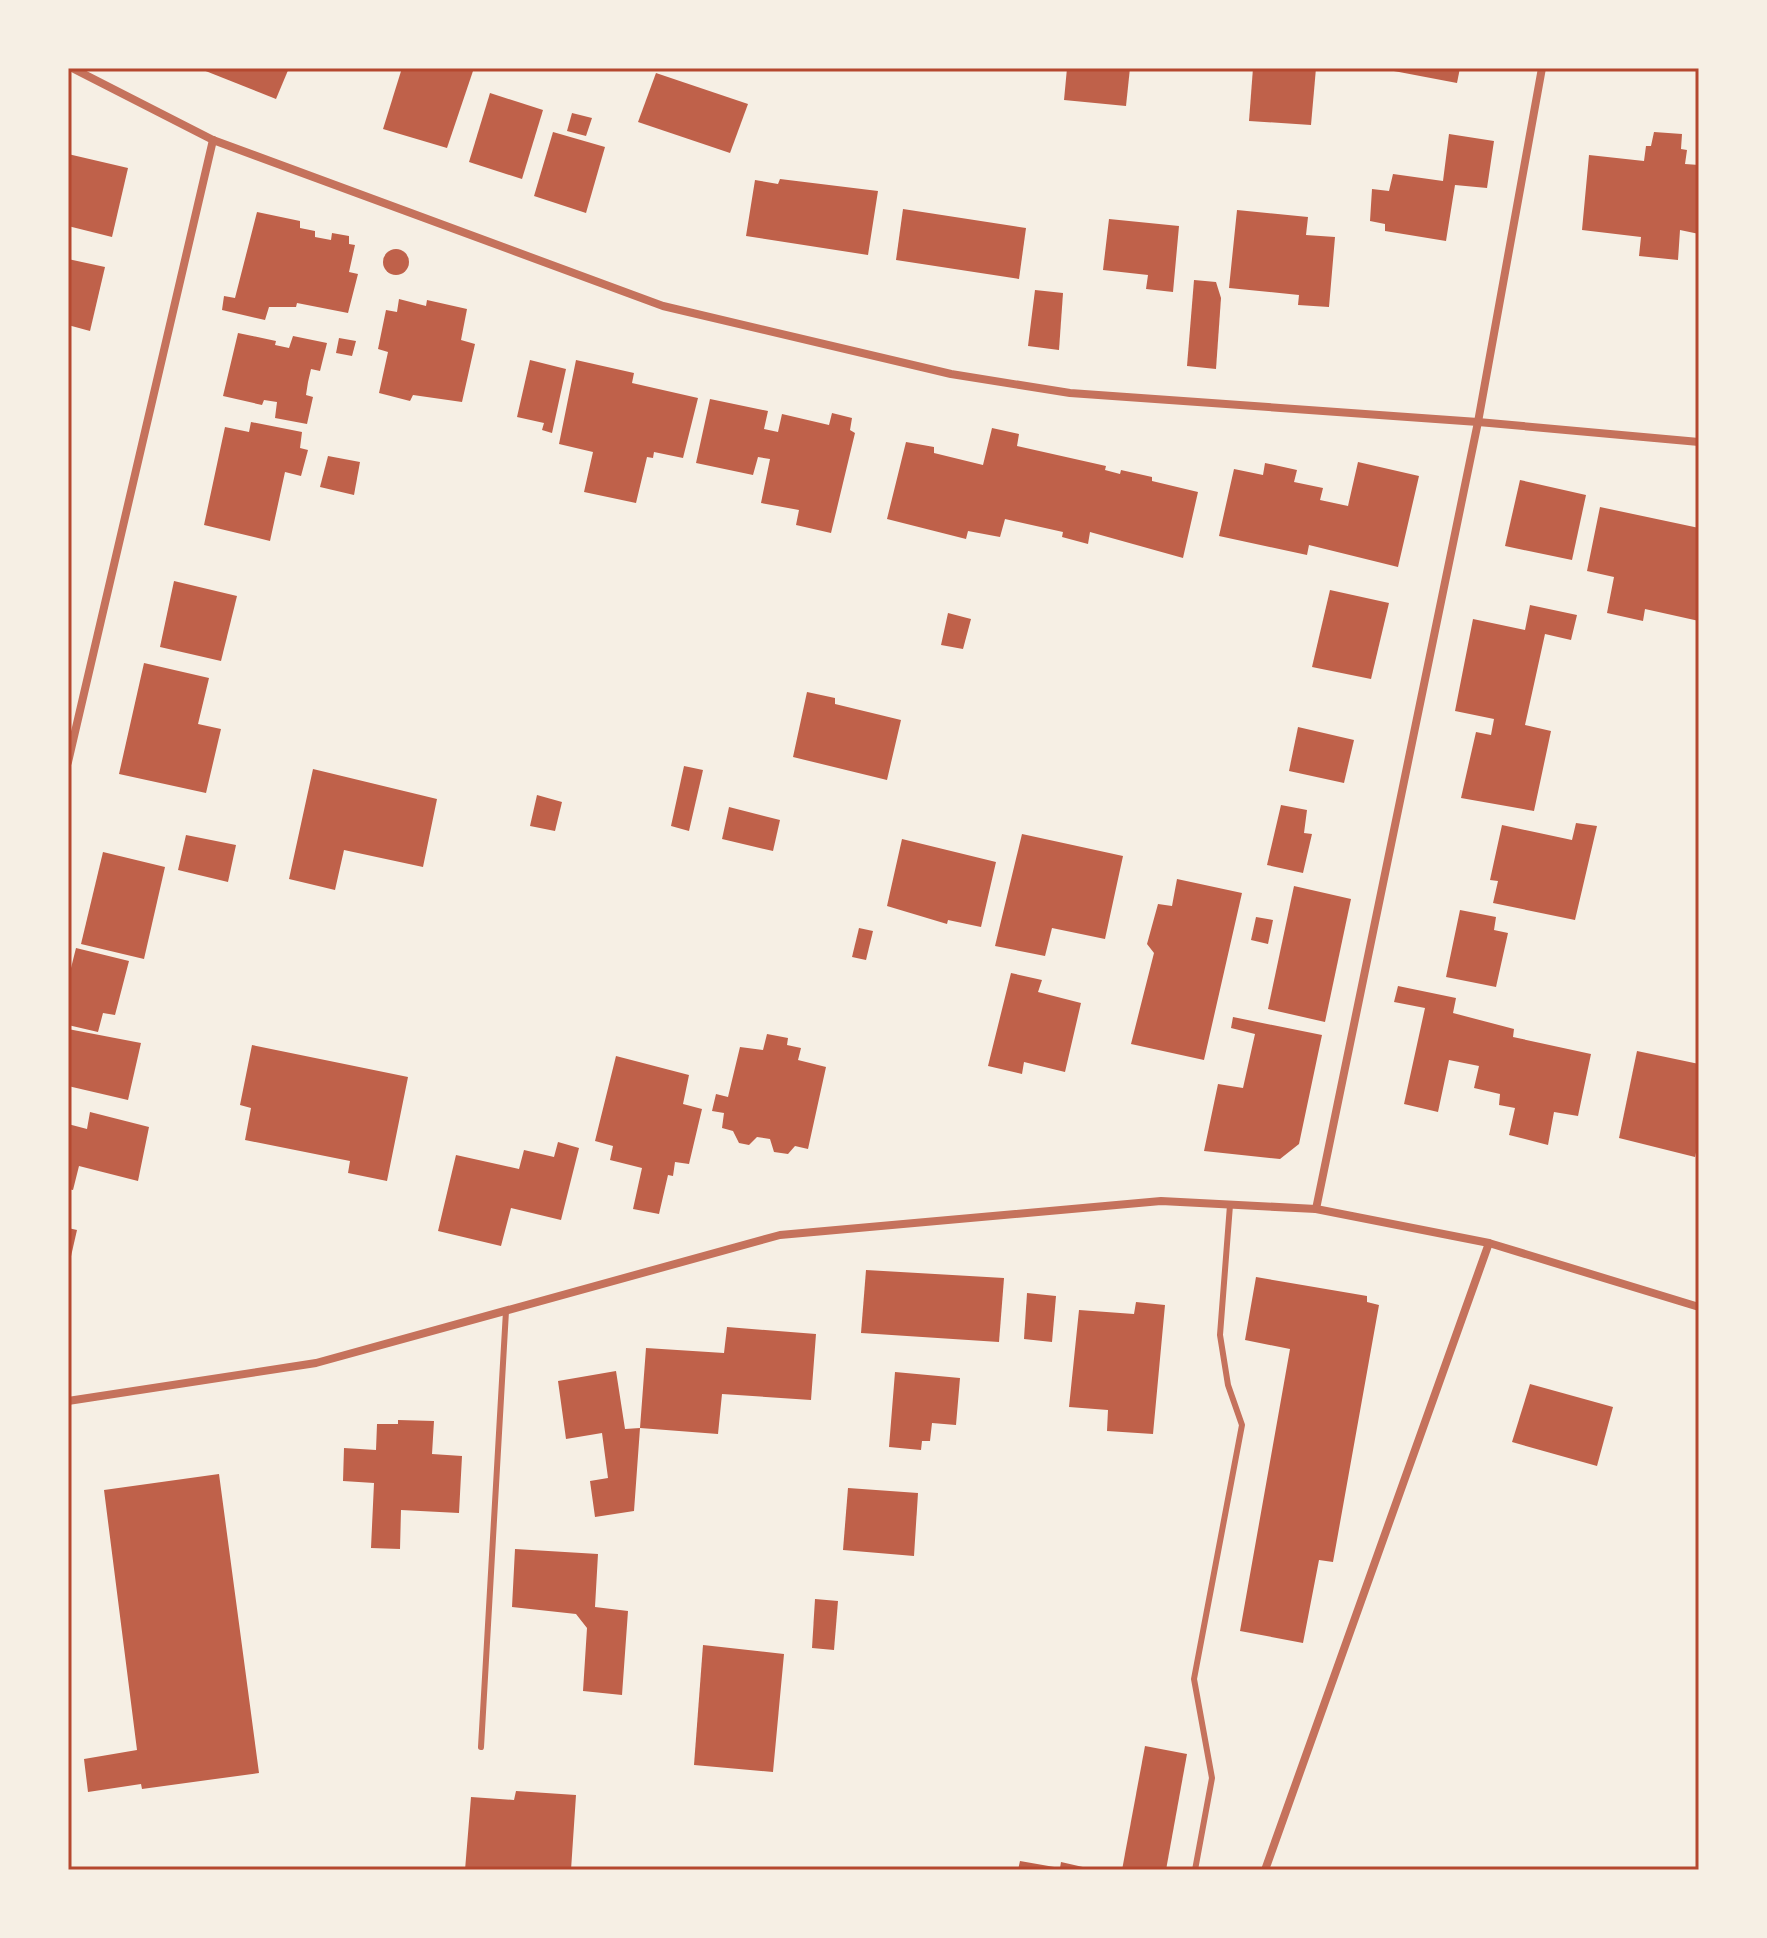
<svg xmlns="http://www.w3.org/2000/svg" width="1767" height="1938" font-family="Quicksand,sans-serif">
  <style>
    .building { fill: #bf614a }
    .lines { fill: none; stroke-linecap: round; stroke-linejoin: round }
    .service { stroke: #c5725c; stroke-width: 6 }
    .minor { stroke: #c5725c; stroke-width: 8 }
    .neatline { fill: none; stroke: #b5482f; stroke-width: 3 }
  </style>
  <rect width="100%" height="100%" fill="#f6efe4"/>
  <g class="building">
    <path d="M198,68H289L276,99Z"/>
    <path d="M402,68H474L447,148L383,129Z"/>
    <path d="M1067,68H1130L1126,106L1064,100Z"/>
    <path d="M1253,68H1316L1311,125L1249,121Z"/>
    <path d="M1378,68H1460L1457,83Z"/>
    <path d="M656,73L748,104L730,153L638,122Z"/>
    <path d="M490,93L543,110L522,179L469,162Z"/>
    <path d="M572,113L592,118L586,136L567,131Z"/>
    <path d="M553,132L605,147L586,213L534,196Z"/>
    <path d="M1654,132L1682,134L1681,149L1687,150L1685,164L1699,165V234L1680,230L1678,260L1639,256L1641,237L1582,230L1589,155L1644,161L1646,146H1651Z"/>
    <path d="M1449,134L1494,141L1487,188L1455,185L1446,241L1385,231V224L1370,221L1372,189L1389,191L1393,174L1443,181Z"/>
    <path d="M68,154L128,168L112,237L68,226Z"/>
    <path d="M780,179L878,191L868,255L746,236L755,180L778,184Z"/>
    <path d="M903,209L1026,228L1019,279L896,260Z"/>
    <path d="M1237,210L1308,217L1306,235L1335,237L1329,307L1298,305L1299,295L1229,288Z"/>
    <path d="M257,212L300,221V228L315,231V237L331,240L332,233L349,236V244L355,245L349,272L358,274L348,313L297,303L296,307H269L265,320L222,310L224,296L235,298Z"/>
    <path d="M1109,219L1179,226L1173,292L1146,289L1148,275L1103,270Z"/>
    <circle cx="396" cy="262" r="13"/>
    <path d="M68,259L105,267L90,331L68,325Z"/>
    <path d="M1194,280L1216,282L1221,298L1216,369L1187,366Z"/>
    <path d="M1035,290L1063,293L1059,350L1028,346Z"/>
    <path d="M399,299L426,306L427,300L467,309L461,340L475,344L462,402L413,395L410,401L379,393L388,352L378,349L386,310L397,312Z"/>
    <path d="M238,333L276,341L275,345L289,348L293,336L327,343L320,371L311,369L308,382L306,395L313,397L307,424L275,418L277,402L264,400L262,405L223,396Z"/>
    <path d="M339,338L356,341L352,356L336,353Z"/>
    <path d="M530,360L566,369L552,433L542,430L544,423L517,417Z"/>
    <path d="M576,360L634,373L632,383L698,398L683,458L654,452L653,458L647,457L636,503L584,492L593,452L559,444Z"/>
    <path d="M710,399L768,411L764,429L778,432L782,414L829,425L832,413L852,418L850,430L855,433L831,533L796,525L799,510L761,503L770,459L758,457L753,475L696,463Z"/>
    <path d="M251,422L302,432L300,448L308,450L301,476L285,472L270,541L204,525L225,427L249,432Z"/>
    <path d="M992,428L1019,434L1017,446L1106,466L1105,470L1120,474L1121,470L1152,477V481L1198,492L1183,558L1090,532L1088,544L1062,537L1063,532L1005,519L1000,537L968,531L966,539L887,519L906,442L934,447V453L983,465Z"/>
    <path d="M328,456L360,462L354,495L320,487Z"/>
    <path d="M1358,462L1419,476L1398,567L1309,545L1307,555L1219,536L1234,469L1263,475L1265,463L1297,470L1294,482L1323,488L1320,500L1348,506Z"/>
    <path d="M1520,480L1586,495L1572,560L1505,546Z"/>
    <path d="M1600,507L1699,528V621L1645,609L1643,621L1607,613L1614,577L1587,571Z"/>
    <path d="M174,581L237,596L221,661L160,647Z"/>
    <path d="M1330,590L1389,603L1371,679L1312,667Z"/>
    <path d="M1530,605L1577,615L1571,640L1545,634L1525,725L1551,731L1534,811L1461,798L1476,732L1491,735L1494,719L1455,711L1473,619L1525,630Z"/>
    <path d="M948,613L971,619L963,649L941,645Z"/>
    <path d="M144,663L209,678L198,724L221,729L206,793L119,774Z"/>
    <path d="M807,692L835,698V704L901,720L887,780L793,757Z"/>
    <path d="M1298,727L1354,740L1344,783L1289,771Z"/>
    <path d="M684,766L703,770L689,831L671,826Z"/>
    <path d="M313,769L437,799L423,867L344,850L335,890L289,879Z"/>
    <path d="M537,795L562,802L555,831L530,826Z"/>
    <path d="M1281,805L1307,810L1304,833L1312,834L1303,873L1267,865Z"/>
    <path d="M729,807L780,820L773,851L722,839Z"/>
    <path d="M1576,823L1597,826L1575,920L1493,903L1498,881L1490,880L1502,825L1572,840Z"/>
    <path d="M1022,834L1123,856L1105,939L1052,928L1045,956L995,946Z"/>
    <path d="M186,835L236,845L228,882L178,870Z"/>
    <path d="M902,839L996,862L981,927L948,920L947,924L887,906Z"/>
    <path d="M103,852L165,867L144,959L81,944Z"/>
    <path d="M1177,879L1242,893L1204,1060L1131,1044L1154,953L1147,944L1158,904L1172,906Z"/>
    <path d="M1294,886L1351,899L1325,1022L1268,1009Z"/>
    <path d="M1460,910L1496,917L1494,930L1508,933L1496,987L1446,977Z"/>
    <path d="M1256,917L1273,920L1268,944L1251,940Z"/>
    <path d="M859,928L873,931L866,960L852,957Z"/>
    <path d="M76,948L129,961L115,1015L103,1013L98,1032L68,1025V980Z"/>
    <path d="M1011,973L1042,980L1038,992L1081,1003L1065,1072L1024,1062L1022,1074L988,1066Z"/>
    <path d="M1398,986L1456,998L1453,1013L1514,1029L1513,1037L1591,1054L1578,1116L1554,1112L1548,1145L1509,1135L1515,1108L1499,1105L1500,1094L1474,1088L1479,1066L1449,1060L1438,1112L1404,1104L1425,1008L1394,1002Z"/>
    <path d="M1233,1017L1322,1035L1299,1144L1280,1159L1204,1151L1218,1084L1243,1088L1255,1034L1231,1028Z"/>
    <path d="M68,1029L141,1043L128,1100L68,1086Z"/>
    <path d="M767,1034L788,1038L787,1045L801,1048L798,1060L826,1067L808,1149L795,1146L788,1154L774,1152L770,1139L757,1137L749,1145L739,1143L733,1131L722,1128L724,1113L712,1111L716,1094L728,1097L740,1047L763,1050Z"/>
    <path d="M252,1045L408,1077L387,1181L348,1173L350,1161L245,1140L251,1108L240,1105Z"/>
    <path d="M1637,1051L1699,1064V1139L1695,1157L1619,1138Z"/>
    <path d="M616,1056L689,1075L683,1104L702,1109L689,1164L675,1162L673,1176L668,1175L659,1214L633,1209L642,1168L610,1160L613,1146L595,1141Z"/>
    <path d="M90,1112L149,1127L138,1181L79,1166L73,1190L68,1189V1124L87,1129Z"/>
    <path d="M558,1142L579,1148L561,1220L511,1208L501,1246L438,1231L456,1155L519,1169L524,1150L554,1157Z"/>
    <path d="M68,1228L77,1230L69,1265H68Z"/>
    <path d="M866,1270L1004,1278L999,1342L861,1333Z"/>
    <path d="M1256,1277L1367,1296V1302L1379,1305L1333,1562L1319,1560L1303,1643L1240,1631L1290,1349L1245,1340Z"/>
    <path d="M1027,1293L1056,1296L1052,1342L1024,1339Z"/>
    <path d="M1136,1302L1165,1305L1153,1434L1107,1431L1108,1410L1069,1407L1079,1310L1134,1314Z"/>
    <path d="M727,1327L816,1334L811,1400L722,1394L718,1434L640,1428L646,1348L724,1353Z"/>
    <path d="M616,1371L625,1429L640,1428L634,1511L595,1517L590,1481L608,1478L602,1433L566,1439L558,1381Z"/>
    <path d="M895,1372L960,1378L956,1425L932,1423L930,1441H922L921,1450L889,1447Z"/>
    <path d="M1530,1384L1613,1407L1597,1466L1512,1442Z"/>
    <path d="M398,1420L434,1421L432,1454L462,1456L459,1513L401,1510L400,1549L371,1548L374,1483L343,1481L344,1448L376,1450L377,1424H398Z"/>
    <path d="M219,1474L259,1773L142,1789L141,1784L88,1792L84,1759L137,1750L104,1490Z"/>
    <path d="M848,1488L918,1493L914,1556L843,1550Z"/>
    <path d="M515,1549L598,1554L595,1607L628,1611L622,1695L583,1691L587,1628L576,1614L512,1607Z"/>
    <path d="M815,1599L838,1601L834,1650L812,1648Z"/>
    <path d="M703,1645L784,1654L773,1772L694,1765Z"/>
    <path d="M1145,1746L1187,1754L1166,1870H1122Z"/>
    <path d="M516,1791L576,1795L571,1870H465L471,1797L514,1800Z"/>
    <path d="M1020,1861L1060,1868L1061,1862L1096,1870H1018Z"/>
  </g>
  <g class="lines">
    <g class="service">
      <path d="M481,1747L506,1311"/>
      <path d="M1195,1870L1212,1778L1194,1679L1242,1425L1228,1385L1220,1335L1230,1205"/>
    </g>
    <g class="minor">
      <path d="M72,68L213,140L663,306L951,374L1070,393L1478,422L1699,442"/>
      <path d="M68,762L213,140"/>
      <path d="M1316,1209L1478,422L1542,68"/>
      <path d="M68,1401L316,1363L780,1235L1161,1201L1316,1209L1489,1243L1699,1307"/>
      <path d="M1265,1870L1489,1243"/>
    </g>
  </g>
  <rect width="1767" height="1938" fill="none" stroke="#f6efe4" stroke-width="140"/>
  <rect x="70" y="70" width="1627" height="1798" class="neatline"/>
</svg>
